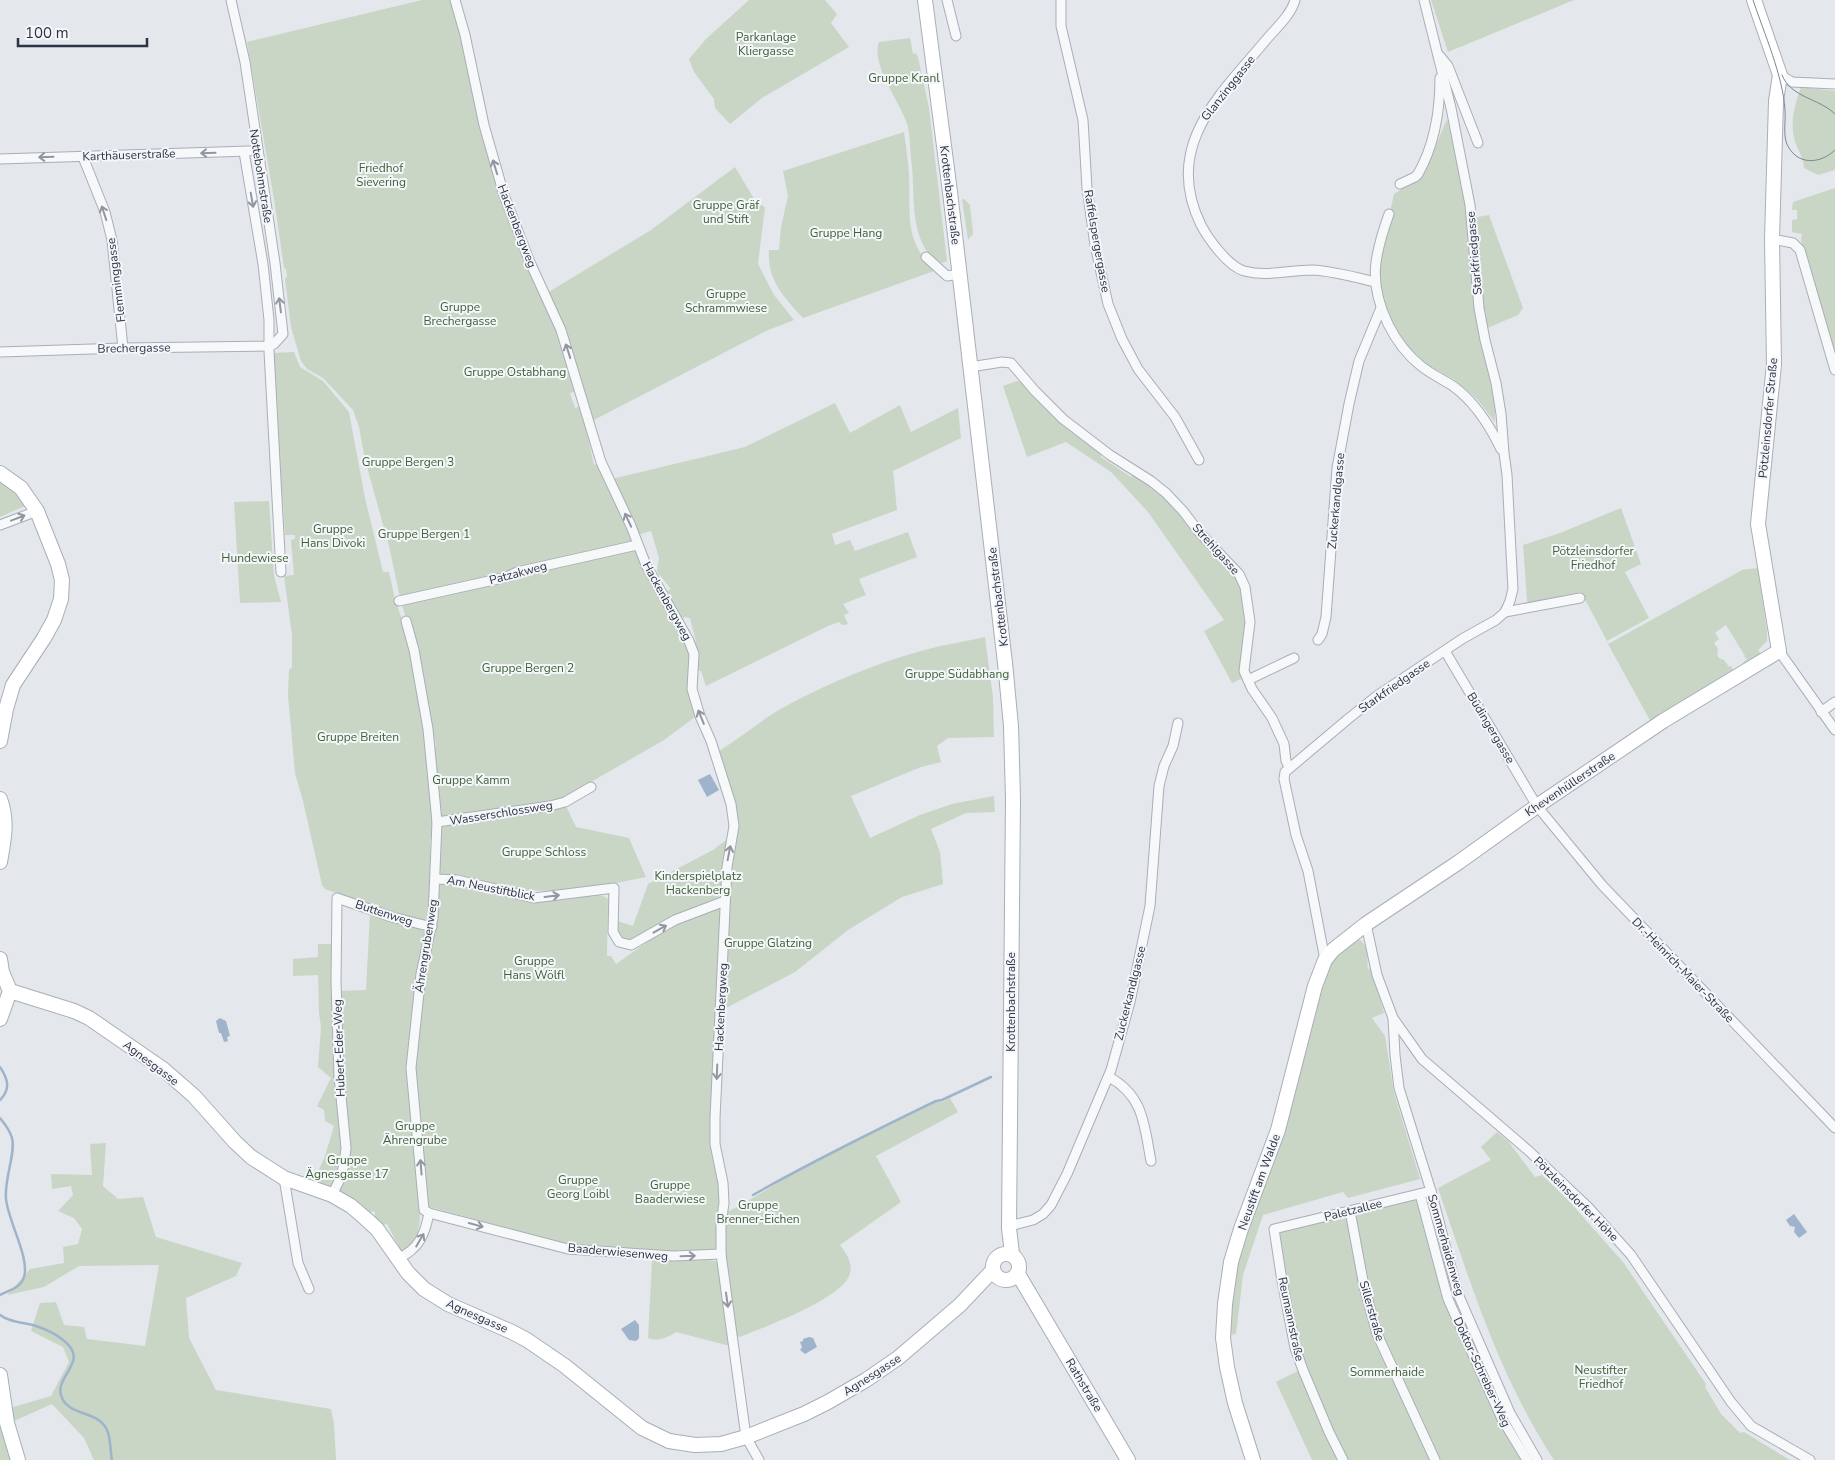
<svg xmlns="http://www.w3.org/2000/svg" width="1835" height="1460" font-family="'Nunito Sans',sans-serif">
  <style>
    .green { fill: #c9d6c5 }
    .water { fill: #9fb4cc }
    .lines { fill: none; stroke-linecap: round; stroke-linejoin: round }
    .stream { stroke: #9fb4cc; stroke-width: 2.5 }
    .street-casing { stroke: #a9aeb7; stroke-width: 11 }
    .secondary-casing { stroke: #a9aeb7; stroke-width: 16 }
    .street { stroke: #f7f8fa; stroke-width: 9 }
    .secondary { stroke: #fff; stroke-width: 14 }
    .tram { stroke: #7d8696; stroke-width: 1 }
    .oneway { stroke: #9196a0 }
    .labels { text-anchor: middle; stroke-width: 4; stroke-linejoin: round; paint-order: stroke }
    .park-label { font-size: 12px; fill: #3f6138; stroke: #f4f6f9 }
    .street-label { font-size: 12px; fill: #2b3445; stroke: #f4f6f9 }
  </style>
  <rect width="100%" height="100%" fill="#e4e7ec"/>
  <g class="green">
    <path d="M422,0H451L459,24L479,116L558,328L577,391L570,393L575,408L581,406L594,465L598,463L612,479L745,447L835,403L850,433L900,405L911,432L958,408L961,438L893,471L897,510L832,534L835,545L850,540L855,551L908,532L917,557L859,579L866,595L843,604L849,613L844,615L848,624L842,625L839,622L828,626L706,686L701,671L698,670L699,662L693,646L696,642L690,618L684,617L682,624L664,593L671,589L657,572L659,558L651,531L637,535L678,628L677,629L691,653L695,717L664,740L558,801L439,818L433,747L436,746L433,731H431L419,649H416L401,602L389,546L365,460L359,427L353,410L323,378L307,369L301,361L291,327L285,279L287,277L286,269L284,268L274,199L247,42Z"/>
    <path d="M749,0H825L837,14L831,23L849,47L762,98L730,124L715,108L714,99L694,72L689,59L706,39Z"/>
    <path d="M1431,0H1574L1448,52Z"/>
    <path d="M910,38L913,54L916,53L918,57L929,108L947,261C941,265 936,262 931,257C908,228 916,192 911,158C910,148 910,137 908,127C902,104 870,65 879,42Z"/>
    <path d="M1801,87L1835,91V170L1818,175L1804,168C1804,157 1796,148 1794,138C1790,120 1795,104 1801,87Z"/>
    <path d="M1447,119L1465,194L1477,326L1495,391V422L1477,399L1455,380L1428,365L1409,348L1397,331L1383,304L1378,284L1383,244L1394,194L1423,176Z"/>
    <path d="M904,132C906,146 908,160 909,174C911,215 903,237 934,271L803,318C783,296 767,280 769,250H779L781,227L788,196L783,171Z"/>
    <path d="M735,167L756,202L765,207L758,264L774,295L794,320L766,331L590,422L547,293L651,230Z"/>
    <path d="M1835,188V355L1801,241L1802,234L1792,232V220L1797,219V210H1792L1793,202Z"/>
    <path d="M962,199H964L970,205L973,234L968,240Z"/>
    <path d="M1489,215L1523,308L1518,315L1485,329L1474,221L1478,217Z"/>
    <path d="M294,352L300,367L323,381L349,412L365,498L383,572H389L395,600L410,642L425,721L434,817L433,839H430L432,909L428,923L398,915L325,889L322,885L303,801L295,773L288,695L289,670L292,667V635L284,576L294,575L291,540L295,539V535H285L283,501H280L277,418H278V413L273,353Z"/>
    <path d="M1017,381L1025,383L1101,451V457L1131,477L1135,472L1156,487L1237,574C1252,607 1246,642 1243,678L1232,683L1204,631L1224,620L1148,512L1111,472L1066,442L1027,457L1003,386Z"/>
    <path d="M0,482L13,491L25,506L0,517Z"/>
    <path d="M269,501L274,576L281,602L240,603L234,502Z"/>
    <path d="M1621,508L1641,564L1625,572L1649,618L1607,641L1581,592L1530,603L1527,601L1523,545L1560,533Z"/>
    <path d="M1758,568L1767,632V641L1758,650L1761,654L1743,665L1742,664L1747,659L1744,657L1745,656L1726,625L1715,633L1719,639L1714,643L1718,649L1717,654L1719,658L1724,660L1729,667L1731,666L1734,672L1652,724L1608,644L1742,570Z"/>
    <path d="M985,637L993,698L994,737L948,738L937,746L941,762L921,767L851,796L870,838L920,815L952,804L994,796L995,812L966,813L931,829L940,852L943,884L902,897L848,930L795,972L724,1009L729,920V866L738,826V816L732,792L719,751C742,737 762,719 786,706C827,684 876,663 921,651C941,645 963,642 985,637Z"/>
    <path d="M566,806L576,827L629,838L646,877L577,891L482,890C512,897 540,904 571,899C585,897 595,890 608,899L607,956H611L616,964L657,935L678,923L718,908L722,910L710,1145L719,1184L717,1247L711,1252H670L570,1245L536,1240L502,1229L500,1226L426,1206H420C420,1225 420,1242 401,1251L388,1226L387,1224L383,1225L375,1217V1212L372,1211L370,1214L330,1187L314,1181L325,1156L334,1126L325,1121L324,1110L317,1106L331,1078L318,1067L321,1027L319,1013L318,975L293,976V959L318,957V944H334L339,991L366,990L370,913L426,929L421,999L438,910L439,829L443,826L537,813Z"/>
    <path d="M729,838L720,896L715,900C691,910 668,920 645,933C640,936 633,940 627,939C618,938 617,929 617,921L633,926L648,884L713,850Z"/>
    <path d="M1360,940C1370,948 1367,959 1368,970L1371,966L1384,1013L1372,1018L1385,1036L1394,1093L1420,1179L1348,1198L1343,1192L1263,1215L1243,1275L1236,1334L1231,1335L1229,1333L1236,1257L1325,975C1332,961 1343,942 1360,940Z"/>
    <path d="M950,1098L958,1112L876,1156L901,1202L840,1245C846,1253 853,1263 850,1273C845,1298 764,1327 740,1337L736,1336L724,1241L725,1213L743,1204L806,1166L937,1102H943Z"/>
    <path d="M1497,1132L1508,1141L1535,1177L1542,1175L1567,1199L1623,1262L1706,1384L1705,1387L1721,1414L1740,1433L1744,1432L1790,1460H1554C1499,1376 1470,1282 1438,1188L1491,1160L1481,1147Z"/>
    <path d="M106,1143L103,1186L118,1199L143,1197L156,1237L242,1263L236,1276L186,1298L189,1338L216,1390L331,1409L334,1424L336,1460H94L84,1438L52,1404L14,1421L10,1408L51,1396L69,1362L63,1347L31,1331L40,1303L56,1302L64,1325L84,1327L87,1339L145,1346L159,1265L79,1266L44,1287L7,1295L30,1269L64,1263L63,1247L78,1244L82,1229L74,1218L58,1211L73,1195L71,1186L52,1189L51,1174L92,1175L90,1144Z"/>
    <path d="M1420,1191L1450,1298L1475,1358L1528,1460H1312L1276,1382L1300,1370L1271,1226Z"/>
    <path d="M709,1260L715,1261L719,1264L730,1346L676,1332C667,1338 658,1342 648,1338L652,1261Z"/>
    <path d="M0,1417L13,1460H0Z"/>
  </g>
  <g class="water">
    <path d="M710,774L719,790L707,797L698,780Z"/>
    <path d="M220,1018L226,1021L230,1036L227,1037L228,1041L224,1042L221,1033H219L216,1021Z"/>
    <path d="M1794,1214L1807,1232L1799,1238L1794,1232L1795,1227L1790,1226L1786,1220Z"/>
    <path d="M635,1320L639,1325V1338L636,1341L629,1340L621,1329Z"/>
    <path d="M809,1337L813,1338L817,1347L805,1354L800,1350L802,1347L800,1342L803,1341V1339Z"/>
  </g>
  <g class="lines">
    <g class="stream">
      <path d="M0,1067C8,1079 11,1089 0,1100"/>
      <path d="M0,1118C5,1124 10,1130 12,1138C16,1153 4,1179 6,1199C8,1221 30,1258 24,1277C21,1288 9,1290 0,1295"/>
      <path d="M753,1195C813,1161 874,1131 936,1101L942,1100L991,1077"/>
      <path d="M0,1315C10,1323 24,1322 36,1326C45,1329 56,1334 63,1340C92,1362 52,1376 62,1398C71,1417 98,1410 107,1430C111,1438 110,1451 112,1460"/>
    </g>
    <g class="street-casing">
      <g id="street">
        <path d="M455,0L465,35L484,125L504,195L529,260L561,330L601,462L631,526L646,565L689,641L694,654L692,689L700,716L711,741L731,804L734,826L727,867L715,1118V1144L723,1183L724,1203L721,1224V1254L746,1437L759,1460"/>
        <path d="M947,0L956,36"/>
        <path d="M1061,0V26L1083,120L1087,188L1095,245L1108,304L1122,339L1138,369L1175,417L1199,460"/>
        <path d="M1295,0C1291,15 1276,28 1266,40C1220,95 1162,146 1201,225C1209,240 1228,266 1244,271C1267,277 1289,270 1312,270C1333,271 1355,277 1375,282"/>
        <path d="M1439,55L1448,66L1478,143"/>
        <path d="M1780,75L1792,82L1835,84"/>
        <path d="M244,152L263,264L269,320V351L281,572"/>
        <path d="M83,157L105,212L112,240L123,348"/>
        <path d="M0,159L249,151"/>
        <path d="M1400,184L1415,177L1418,174C1435,144 1440,112 1440,78"/>
        <path d="M1389,214C1374,256 1368,282 1388,324C1396,340 1407,355 1421,366C1431,374 1442,379 1453,386C1475,402 1489,424 1501,449"/>
        <path d="M1772,239L1793,243L1800,250L1835,370"/>
        <path d="M926,257L947,276L960,274"/>
        <path d="M0,352L123,348L269,346L274,344L283,334L275,263L245,62L231,0"/>
        <path d="M970,367L1002,362L1011,363L1035,391L1063,419L1110,455L1151,481L1166,493L1183,511L1199,532L1239,574L1245,587L1250,622L1244,671L1252,689L1272,718L1284,744L1286,761L1289,767"/>
        <path d="M0,525L37,511"/>
        <path d="M399,601L507,577L517,572L637,545"/>
        <path d="M1505,612L1580,598"/>
        <path d="M406,621L414,650L428,729L437,822L433,918L421,974L411,1068L424,1210L429,1213"/>
        <path d="M1318,640L1322,634L1326,617L1337,468L1349,404L1359,361L1381,308"/>
        <path d="M1445,651L1537,806L1602,885L1835,1128"/>
        <path d="M1779,651L1835,730"/>
        <path d="M1248,680L1294,658"/>
        <path d="M1821,712L1835,702"/>
        <path d="M437,822L550,806L565,802L591,787"/>
        <path d="M436,879L457,880L534,898L614,888L613,932L619,942L631,945L675,920L725,901"/>
        <path d="M1366,924L1377,975L1393,1018L1422,1059L1530,1152L1588,1207L1631,1255L1731,1402L1751,1426L1810,1460"/>
        <path d="M1325,960L1308,871L1296,835L1284,779L1285,772L1348,719L1378,695L1462,639L1496,620L1505,612L1510,601L1513,589L1507,475L1504,453L1501,414L1496,383L1485,340L1479,308L1470,205L1451,108L1424,0"/>
        <path d="M1393,1018L1395,1055L1399,1088L1431,1191L1458,1294L1510,1413L1537,1460"/>
        <path d="M1109,1077C1144,1096 1144,1125 1151,1161"/>
        <path d="M284,1178L298,1263L309,1289"/>
        <path d="M1420,1194L1448,1299L1502,1419L1527,1460"/>
        <path d="M332,1195L341,1177L344,1164L346,1148L339,1076L336,981L337,898L392,917L432,927"/>
        <path d="M1350,1211L1364,1286L1377,1334L1435,1460"/>
        <path d="M429,1213L568,1249L673,1256L721,1254"/>
        <path d="M1009,1226L1033,1220L1043,1214L1051,1205L1067,1174L1111,1070L1130,1002L1150,906L1159,786L1164,766L1173,746L1178,723"/>
        <path d="M399,1258C419,1249 425,1234 429,1213"/>
        <path d="M1343,1460L1329,1432L1303,1370L1295,1348L1282,1281L1274,1229L1431,1191"/>
      </g>
    </g>
    <g class="secondary-casing">
      <g id="secondary">
        <path d="M925,0L950,192L1005,663L1011,726L1013,799L1009,1228L1012,1254"/>
        <path d="M0,473L21,488L37,511L58,564L62,580L61,599L54,620L44,638L13,685L6,709L0,741"/>
        <path d="M0,799C8,820 4,840 0,862"/>
        <path d="M0,959L2,972L10,991L0,1019"/>
        <path d="M10,991L74,1011L89,1018L163,1069L194,1096L235,1142L251,1157L284,1178L332,1195L351,1206L365,1218L377,1229L408,1273L424,1289L448,1304L512,1332L527,1340L565,1366L642,1428L669,1441L695,1445L721,1444L746,1437L804,1414L828,1402L866,1380L898,1358L960,1305L993,1270"/>
        <circle cx="1006" cy="1267" r="13"/>
        <path d="M1018,1274L1128,1460"/>
        <path d="M0,1375L7,1423L18,1460"/>
        <path d="M1253,1460L1235,1403L1227,1367L1223,1338L1225,1304L1231,1262L1241,1229L1278,1130L1315,986L1325,960L1333,950L1366,924L1459,862L1537,806L1663,721L1779,651L1758,524L1774,364L1772,239L1776,101L1780,75L1754,0"/>
      </g>
    </g>
    <use href="#street" class="street"/>
    <use href="#secondary" class="secondary"/>
    <g class="tram">
      <path d="M1753,0C1764,33 1783,76 1785,110C1786,122 1782,138 1789,148C1800,166 1822,163 1835,150"/>
      <path d="M1782,75C1791,98 1819,98 1835,114"/>
    </g>
  </g>
  <defs><path id="oneway-shaft" d="M-6 0H5M1.5-3L5.5 0L1.5 3" fill="none" stroke-width="1.6" stroke-linecap="round" stroke-linejoin="round" transform="scale(1.25)"/></defs>
  <g class="oneway">
    <use href="#oneway-shaft" transform="translate(208 153) rotate(178)"/>
    <use href="#oneway-shaft" transform="translate(46 157) rotate(178)"/>
    <use href="#oneway-shaft" transform="translate(495 167) rotate(-107)"/>
    <use href="#oneway-shaft" transform="translate(252 200) rotate(80)"/>
    <use href="#oneway-shaft" transform="translate(104 213) rotate(-108)"/>
    <use href="#oneway-shaft" transform="translate(280 305) rotate(-97)"/>
    <use href="#oneway-shaft" transform="translate(568 351) rotate(-108)"/>
    <use href="#oneway-shaft" transform="translate(18 518) rotate(-21)"/>
    <use href="#oneway-shaft" transform="translate(628 520) rotate(-115)"/>
    <use href="#oneway-shaft" transform="translate(701 717) rotate(-112)"/>
    <use href="#oneway-shaft" transform="translate(729 853) rotate(-79)"/>
    <use href="#oneway-shaft" transform="translate(552 896) rotate(-7)"/>
    <use href="#oneway-shaft" transform="translate(660 929) rotate(-29)"/>
    <use href="#oneway-shaft" transform="translate(717 1072) rotate(92)"/>
    <use href="#oneway-shaft" transform="translate(421 1167) rotate(-94)"/>
    <use href="#oneway-shaft" transform="translate(476 1225) rotate(15)"/>
    <use href="#oneway-shaft" transform="translate(420 1240) rotate(-60)"/>
    <use href="#oneway-shaft" transform="translate(688 1256) rotate(-2)"/>
    <use href="#oneway-shaft" transform="translate(727 1300) rotate(82)"/>
  </g>
  <g class="labels">
    <g class="park-label">
      <text x="766" y="41">Parkanlage<tspan x="766" dy="14">Kliergasse</tspan></text>
      <text x="904" y="82">Gruppe Kranl</text>
      <text x="381" y="172">Friedhof<tspan x="381" dy="14">Sievering</tspan></text>
      <text x="726" y="209">Gruppe Gräf<tspan x="726" dy="14">und Stift</tspan></text>
      <text x="846" y="237">Gruppe Hang</text>
      <text x="726" y="298">Gruppe<tspan x="726" dy="14">Schrammwiese</tspan></text>
      <text x="460" y="311">Gruppe<tspan x="460" dy="14">Brechergasse</tspan></text>
      <text x="515" y="376">Gruppe Ostabhang</text>
      <text x="408" y="466">Gruppe Bergen 3</text>
      <text x="333" y="533">Gruppe<tspan x="333" dy="14">Hans Divoki</tspan></text>
      <text x="424" y="538">Gruppe Bergen 1</text>
      <text x="1593" y="555">Pötzleinsdorfer<tspan x="1593" dy="14">Friedhof</tspan></text>
      <text x="255" y="562">Hundewiese</text>
      <text x="528" y="672">Gruppe Bergen 2</text>
      <text x="957" y="678">Gruppe Südabhang</text>
      <text x="358" y="741">Gruppe Breiten</text>
      <text x="471" y="784">Gruppe Kamm</text>
      <text x="544" y="856">Gruppe Schloss</text>
      <text x="698" y="880">Kinderspielplatz<tspan x="698" dy="14">Hackenberg</tspan></text>
      <text x="768" y="947">Gruppe Glatzing</text>
      <text x="534" y="965">Gruppe<tspan x="534" dy="14">Hans Wölfl</tspan></text>
      <text x="415" y="1130">Gruppe<tspan x="415" dy="14">Ährengrube</tspan></text>
      <text x="347" y="1164">Gruppe<tspan x="347" dy="14">Ägnesgasse 17</tspan></text>
      <text x="578" y="1184">Gruppe<tspan x="578" dy="14">Georg Loibl</tspan></text>
      <text x="670" y="1189">Gruppe<tspan x="670" dy="14">Baaderwiese</tspan></text>
      <text x="758" y="1209">Gruppe<tspan x="758" dy="14">Brenner-Eichen</tspan></text>
      <text x="1601" y="1374">Neustifter<tspan x="1601" dy="14">Friedhof</tspan></text>
      <text x="1387" y="1376">Sommerhaide</text>
    </g>
    <g class="street-label">
      <text transform="translate(1228 88) rotate(-52)" y="4">Glanzinggasse</text>
      <text transform="translate(129 155) rotate(-2)" y="4">Karthäuserstraße</text>
      <text transform="translate(261 176) rotate(81)" y="4">Nottebohmstraße</text>
      <text transform="translate(950 195) rotate(83)" y="4">Krottenbachstraße</text>
      <text transform="translate(517 226) rotate(69)" y="4">Hackenbergweg</text>
      <text transform="translate(1097 241) rotate(80)" y="4">Raffelspergergasse</text>
      <text transform="translate(1474 253) rotate(-95)" y="4">Starkfriedgasse</text>
      <text transform="translate(116 280) rotate(-97)" y="4">Flemminggasse</text>
      <text transform="translate(134 348) rotate(-1)" y="4">Brechergasse</text>
      <text transform="translate(1768 418) rotate(-85)" y="4">Pötzleinsdorfer Straße</text>
      <text transform="translate(1336 501) rotate(-85)" y="4">Zuckerkandlgasse</text>
      <text transform="translate(1216 549) rotate(48)" y="4">Strehlgasse</text>
      <text transform="translate(518 573) rotate(-15)" y="4">Patzakweg</text>
      <text transform="translate(998 597) rotate(-97)" y="4">Krottenbachstraße</text>
      <text transform="translate(667 601) rotate(61)" y="4">Hackenbergweg</text>
      <text transform="translate(1394 686) rotate(-35)" y="4">Starkfriedgasse</text>
      <text transform="translate(1491 728) rotate(59)" y="4">Büdingergasse</text>
      <text transform="translate(1570 784) rotate(-34)" y="4">Khevenhüllerstraße</text>
      <text transform="translate(501 813) rotate(-9)" y="4">Wasserschlossweg</text>
      <text transform="translate(491 888) rotate(11)" y="4">Am Neustiftblick</text>
      <text transform="translate(384 913) rotate(18)" y="4">Buttenweg</text>
      <text transform="translate(426 946) rotate(-81)" y="4">Ährengrubenweg</text>
      <text transform="translate(1683 970) rotate(46)" y="4">Dr.-Heinrich-Maier-Straße</text>
      <text transform="translate(1130 993) rotate(-76)" y="4">Zuckerkandlgasse</text>
      <text transform="translate(1011 1002) rotate(-90)" y="4">Krottenbachstraße</text>
      <text transform="translate(721 1007) rotate(-87)" y="4">Hackenbergweg</text>
      <text transform="translate(339 1048) rotate(-92)" y="4">Hubert-Eder-Weg</text>
      <text transform="translate(151 1063) rotate(37)" y="4">Agnesgasse</text>
      <text transform="translate(1259 1182) rotate(-70)" y="4">Neustift am Walde</text>
      <text transform="translate(1576 1199) rotate(45)" y="4">Pötzleinsdorfer Höhe</text>
      <text transform="translate(1353 1210) rotate(-14)" y="4">Paletzallee</text>
      <text transform="translate(1446 1245) rotate(74)" y="4">Sommerhaidenweg</text>
      <text transform="translate(618 1252) rotate(5)" y="4">Baaderwiesenweg</text>
      <text transform="translate(1372 1311) rotate(74)" y="4">Sillerstraße</text>
      <text transform="translate(477 1316) rotate(24)" y="4">Agnesgasse</text>
      <text transform="translate(1291 1319) rotate(78)" y="4">Reumannstraße</text>
      <text transform="translate(1482 1372) rotate(65)" y="4">Doktor-Schreber-Weg</text>
      <text transform="translate(872 1375) rotate(-33)" y="4">Agnesgasse</text>
      <text transform="translate(1084 1385) rotate(59)" y="4">Rathstraße</text>
    </g>
  </g>
  <path d="M18 38v8h129v-8" fill="none" stroke="#2b3445" stroke-width="2.5"/>
  <text x="25" y="38" font-size="15" fill="#2b3445" stroke="#f4f6f9" stroke-width="4" paint-order="stroke">100 m</text>
</svg>
